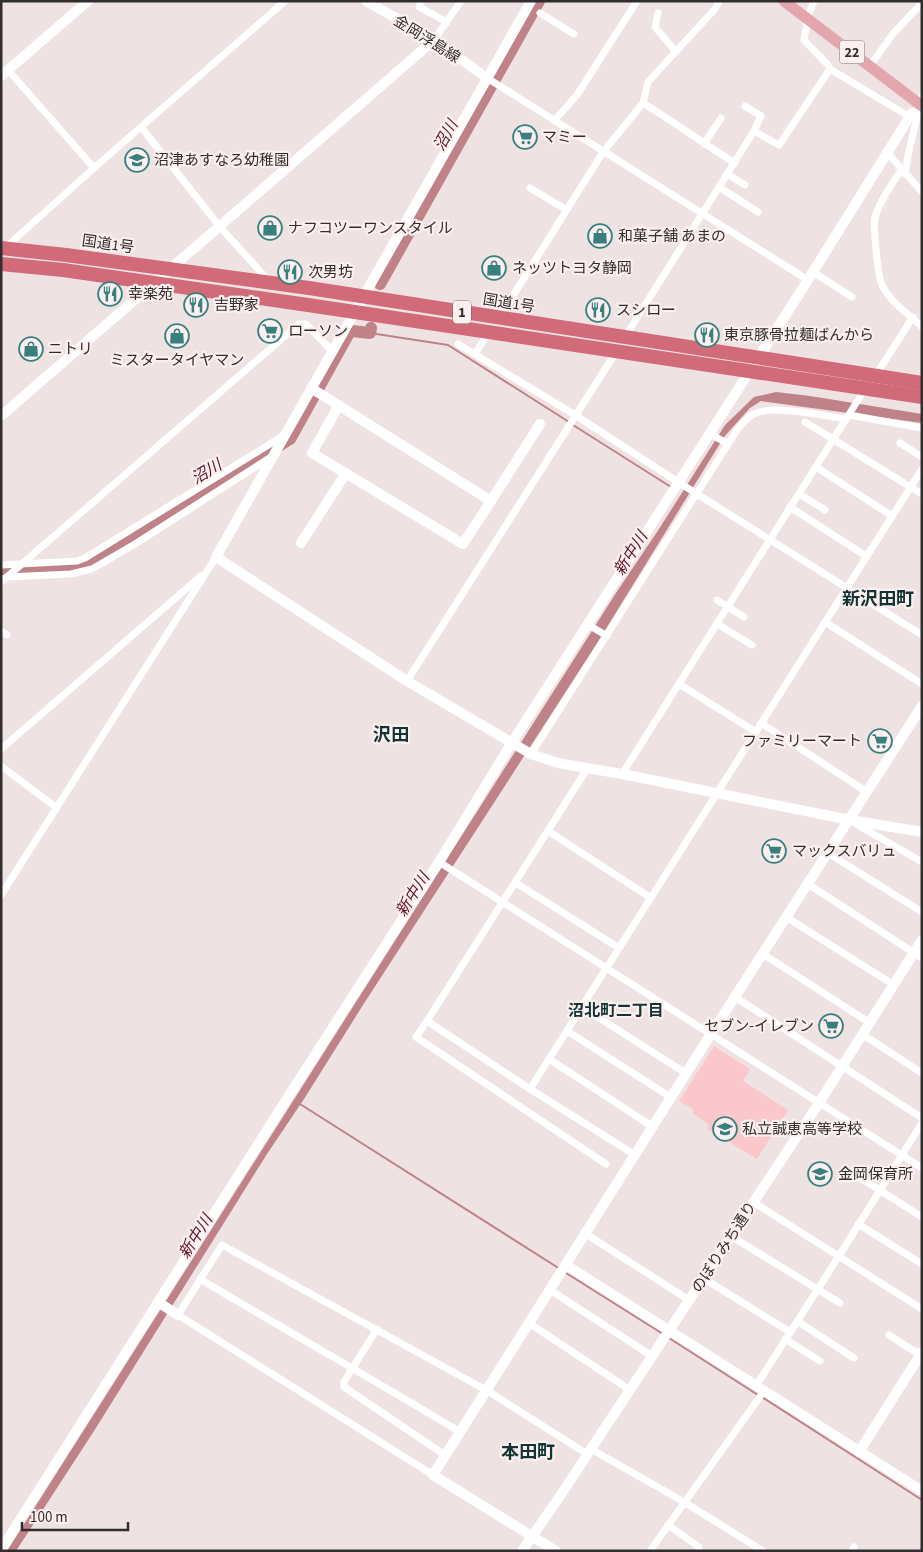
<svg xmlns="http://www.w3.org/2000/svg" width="923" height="1552" font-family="'Source Sans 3','Noto Sans JP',sans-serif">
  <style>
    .green { fill: #fac8cc }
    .water { fill: #bf8288 }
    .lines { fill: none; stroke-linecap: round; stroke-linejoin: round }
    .stream { stroke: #bf8288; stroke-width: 2 }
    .river { stroke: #bf8288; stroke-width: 12 }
    .street { stroke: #fff; stroke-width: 7 }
    .secondary { stroke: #fff; stroke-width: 10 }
    .primary { stroke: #e3a6af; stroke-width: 11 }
    .highway { stroke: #d16b79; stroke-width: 14 }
    .labels { text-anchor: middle; stroke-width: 4.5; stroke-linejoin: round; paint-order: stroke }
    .shield { fill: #fceff0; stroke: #6e6668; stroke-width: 1 }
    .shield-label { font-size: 14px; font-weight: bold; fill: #312c2d }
    .street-label { font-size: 15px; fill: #312c2d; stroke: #fceff0 }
    .poi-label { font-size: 15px; fill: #312c2d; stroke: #fceff0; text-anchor: start }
    .water-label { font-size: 16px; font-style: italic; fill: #5d1424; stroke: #fceff0 }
    .neighbourhood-label { font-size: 16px; font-weight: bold; fill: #123534; stroke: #fceff0 }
    .quarter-label { font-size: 18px; font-weight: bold; fill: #123534; stroke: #fceff0 }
  </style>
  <rect width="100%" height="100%" fill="#efe2e2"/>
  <path class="green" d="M714,1046L750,1069L743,1081L788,1110L757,1159L707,1129L709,1124L693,1114V1109L679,1101Z"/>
  <path class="water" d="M776,392L810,396L922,414V423L761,401L750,408L724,437L596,645L363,1005L304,1099L267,1154L94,1431L16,1551H7L616,593L659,529L725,425L754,397Z"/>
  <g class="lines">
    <g class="stream">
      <path d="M370,333L448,345L569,422"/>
      <path d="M573,425L671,487"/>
      <path d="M300,1104L560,1269"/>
      <path d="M566,1273L663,1334"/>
      <path d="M669,1338L758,1395"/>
      <path d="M762,1397L922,1500"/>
    </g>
    <g class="river">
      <path d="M380,284L539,1"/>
      <path d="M1,569L73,567L87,563L290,439L349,333L352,331L370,333L371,328"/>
    </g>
    <g class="street">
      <path d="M421,1L419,7L447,22"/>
      <path d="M540,13L574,34"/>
      <path d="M658,13L655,27L676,52"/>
      <path d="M807,18L814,1"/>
      <path d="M434,40L461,1"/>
      <path d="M870,66L892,35L919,6H922"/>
      <path d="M830,69L910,117"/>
      <path d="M8,70L94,168"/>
      <path d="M487,78L808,280"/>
      <path d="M643,103C674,122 704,144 735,163"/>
      <path d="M745,106L761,116L754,131"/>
      <path d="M554,121L577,95L637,1"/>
      <path d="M141,127L220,227L269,281"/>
      <path d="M704,144L721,118"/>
      <path d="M887,152L922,192"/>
      <path d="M901,170C892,184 880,200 875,217C873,226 878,277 882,285C890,302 909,314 922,327"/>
      <path d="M727,174L745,185"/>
      <path d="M905,174L908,155L922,96"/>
      <path d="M719,187L758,212"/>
      <path d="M530,188L567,210"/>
      <path d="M6,247L94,168L285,1"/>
      <path d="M813,272L852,297"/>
      <path d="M499,318L603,152L643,103L648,82L715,9L719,1"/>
      <path d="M625,337L754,131L779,145L830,69L828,65L804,40L808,18"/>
      <path d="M458,344L575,415L678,482L922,635"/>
      <path d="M475,354L489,332"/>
      <path d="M876,375L913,317"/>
      <path d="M849,415L922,428"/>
      <path d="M805,422L922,494"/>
      <path d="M709,433L728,444"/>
      <path d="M900,443L922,457"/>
      <path d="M816,467L892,516"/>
      <path d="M799,494L825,510"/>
      <path d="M790,507L866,556"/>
      <path d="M1,565L77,561L85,558L283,436"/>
      <path d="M7,577L71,574L92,569L135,544L271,457"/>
      <path d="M1,582L299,324H306L332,351"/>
      <path d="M717,600L744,617"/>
      <path d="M825,622L922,684"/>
      <path d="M587,624L607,636"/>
      <path d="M717,624L752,645"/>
      <path d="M1,631L7,635"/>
      <path d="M407,681L616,352"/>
      <path d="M679,684L756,732"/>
      <path d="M761,723L867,792"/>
      <path d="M1,749L201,576"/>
      <path d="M531,754L737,430C742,424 747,417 754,414C772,404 825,416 846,419"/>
      <path d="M1,766L57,808"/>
      <path d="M587,769L427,1021L530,1089L635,1155"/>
      <path d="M622,774L865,389"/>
      <path d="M856,824L922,862"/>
      <path d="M548,831L651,898"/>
      <path d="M828,853L922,912"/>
      <path d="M439,862L922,1168"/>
      <path d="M516,883L619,948"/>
      <path d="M808,884L922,958"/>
      <path d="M1,895L216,557"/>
      <path d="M786,917L894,985"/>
      <path d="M763,954L870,1023"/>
      <path d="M735,997L922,1118"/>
      <path d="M582,1007L687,1074"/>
      <path d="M427,1021L416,1037L606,1164"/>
      <path d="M567,1031L672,1098"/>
      <path d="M862,1034L922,1073"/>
      <path d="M549,1059L653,1127"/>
      <path d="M530,1089L922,469"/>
      <path d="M848,1170L922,1217"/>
      <path d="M753,1202L922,1309"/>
      <path d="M858,1224L922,1264"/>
      <path d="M586,1234L689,1300"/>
      <path d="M731,1236L840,1303"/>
      <path d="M703,1278L790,1332"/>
      <path d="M200,1279C287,1331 374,1380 460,1432"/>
      <path d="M550,1290L652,1356"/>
      <path d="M797,1321L854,1358"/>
      <path d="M529,1323L630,1390"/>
      <path d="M377,1329L344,1382V1387L445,1455"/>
      <path d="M889,1335L920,1355"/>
      <path d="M785,1339L820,1361"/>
      <path d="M756,1386L839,1256L922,1123"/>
      <path d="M591,1449L684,1502L763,1551"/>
      <path d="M433,1475L178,1315L222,1245L486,1390L587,1454"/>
      <path d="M668,1525L699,1547"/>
      <path d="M650,1551L764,1391"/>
      <path d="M852,1551L854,1547"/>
    </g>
    <g class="secondary">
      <path d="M366,1L434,40L487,78"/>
      <path d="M531,1L216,557L407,681L531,754L558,763L622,774L850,820L922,832"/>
      <path d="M1,76L88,1"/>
      <path d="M311,388L491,501L540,424"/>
      <path d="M339,405L312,453L463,544L491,501"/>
      <path d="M1,416C145,290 290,166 434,40"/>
      <path d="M301,543L346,473"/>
      <path d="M566,1265L922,1491"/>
      <path d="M158,1302L178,1315"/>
      <path d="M859,1452L922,1352"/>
      <path d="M1,1550L283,1105L439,862L511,744L808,280L912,113H918"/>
      <path d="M522,1551L560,1496L819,1103L922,940"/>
      <path d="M556,1551L433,1475L711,1034L922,706"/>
    </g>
    <path class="primary" d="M784,1L922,106"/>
    <g class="highway">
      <path d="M1,248L66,255L309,288L922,383"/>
      <path d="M1,264L63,270L308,305L922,397"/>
    </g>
  </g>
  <defs>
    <g id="supermarket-ring" transform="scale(1.25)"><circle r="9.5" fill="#fceff0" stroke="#37807e" stroke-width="1.5"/><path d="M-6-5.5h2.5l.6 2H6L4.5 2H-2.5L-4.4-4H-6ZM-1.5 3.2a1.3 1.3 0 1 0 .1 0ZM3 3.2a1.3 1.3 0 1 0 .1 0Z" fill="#37807e"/></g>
    <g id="school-ring" transform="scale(1.25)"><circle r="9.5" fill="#fceff0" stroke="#37807e" stroke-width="1.5"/><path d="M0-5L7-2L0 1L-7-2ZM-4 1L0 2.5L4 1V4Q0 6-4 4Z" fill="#37807e"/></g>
    <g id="shop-ring" transform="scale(1.25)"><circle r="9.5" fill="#fceff0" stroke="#37807e" stroke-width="1.5"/><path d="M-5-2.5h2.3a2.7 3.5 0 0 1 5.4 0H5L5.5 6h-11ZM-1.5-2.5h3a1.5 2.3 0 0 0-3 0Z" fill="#37807e"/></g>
    <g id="restaurant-ring" transform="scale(1.25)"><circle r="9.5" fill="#fceff0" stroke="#37807e" stroke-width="1.5"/><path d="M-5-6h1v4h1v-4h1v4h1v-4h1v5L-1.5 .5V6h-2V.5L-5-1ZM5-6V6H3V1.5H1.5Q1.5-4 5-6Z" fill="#37807e"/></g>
  </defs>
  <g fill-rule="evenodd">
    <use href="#supermarket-ring" x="525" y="137"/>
    <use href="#school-ring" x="137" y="160"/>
    <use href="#shop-ring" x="270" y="228"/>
    <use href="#shop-ring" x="600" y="236"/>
    <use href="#shop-ring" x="494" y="268"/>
    <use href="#restaurant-ring" x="290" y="272"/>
    <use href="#restaurant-ring" x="110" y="294"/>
    <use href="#restaurant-ring" x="196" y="305"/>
    <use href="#restaurant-ring" x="598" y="310"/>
    <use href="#supermarket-ring" x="270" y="331"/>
    <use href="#restaurant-ring" x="707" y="335"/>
    <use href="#shop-ring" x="177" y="336"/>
    <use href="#shop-ring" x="31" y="349"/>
    <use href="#supermarket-ring" x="880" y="741"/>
    <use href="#supermarket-ring" x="774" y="851"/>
    <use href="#supermarket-ring" x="831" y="1026"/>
    <use href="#school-ring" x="725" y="1129"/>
    <use href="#school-ring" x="820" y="1174"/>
  </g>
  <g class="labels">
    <g class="shield">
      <rect x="839.5" y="40.5" width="25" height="23" rx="4"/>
      <rect x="453" y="300.5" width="18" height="23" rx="4"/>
    </g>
    <g class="shield-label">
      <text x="852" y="57">22</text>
      <text x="462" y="317">1</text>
    </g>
    <g class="street-label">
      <text transform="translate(427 39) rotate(32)" y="5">金岡浮島線</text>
      <text transform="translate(108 244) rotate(8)" y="5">国道1号</text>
      <text transform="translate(509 303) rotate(9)" y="5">国道1号</text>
      <text transform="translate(724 1247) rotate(-57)" y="5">のぼりみち通り</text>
    </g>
    <g class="poi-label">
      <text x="542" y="142">マミー</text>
      <text x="154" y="165">沼津あすなろ幼稚園</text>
      <text x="288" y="233">ナフコツーワンスタイル</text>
      <text x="618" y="241">和菓子舗 あまの</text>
      <text x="512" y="273">ネッツトヨタ静岡</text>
      <text x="308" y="277">次男坊</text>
      <text x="128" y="299">幸楽苑</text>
      <text x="214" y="310">吉野家</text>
      <text x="616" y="315">スシロー</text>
      <text x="288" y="336">ローソン</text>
      <text x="724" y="340">東京豚骨拉麺ばんから</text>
      <text x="48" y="354">ニトリ</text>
      <text x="177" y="365" text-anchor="middle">ミスタータイヤマン</text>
      <text x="862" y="746" text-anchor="end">ファミリーマート</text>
      <text x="792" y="856">マックスバリュ</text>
      <text x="814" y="1031" text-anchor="end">セブン-イレブン</text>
      <text x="742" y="1134">私立誠恵高等学校</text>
      <text x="838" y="1179">金岡保育所</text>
    </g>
    <g class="water-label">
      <text transform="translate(445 135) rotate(-61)" y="6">沼川</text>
      <text transform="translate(206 471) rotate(-31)" y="6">沼川</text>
      <text transform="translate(630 553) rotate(-58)" y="6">新中川</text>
      <text transform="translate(412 894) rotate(-58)" y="6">新中川</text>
      <text transform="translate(195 1236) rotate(-58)" y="6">新中川</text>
    </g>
    <g class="neighbourhood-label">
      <text x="616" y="1016">沼北町二丁目</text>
    </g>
    <g class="quarter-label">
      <text x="878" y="605">新沢田町</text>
      <text x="391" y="741">沢田</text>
      <text x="528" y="1458">本田町</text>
    </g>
  </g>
  <rect width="923" height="1552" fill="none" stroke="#312c2d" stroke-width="5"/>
  <path d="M22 1522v8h106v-8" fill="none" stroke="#312c2d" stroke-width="2.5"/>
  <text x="30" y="1522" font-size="15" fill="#312c2d" stroke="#fceff0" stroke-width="4" paint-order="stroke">100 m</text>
</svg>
